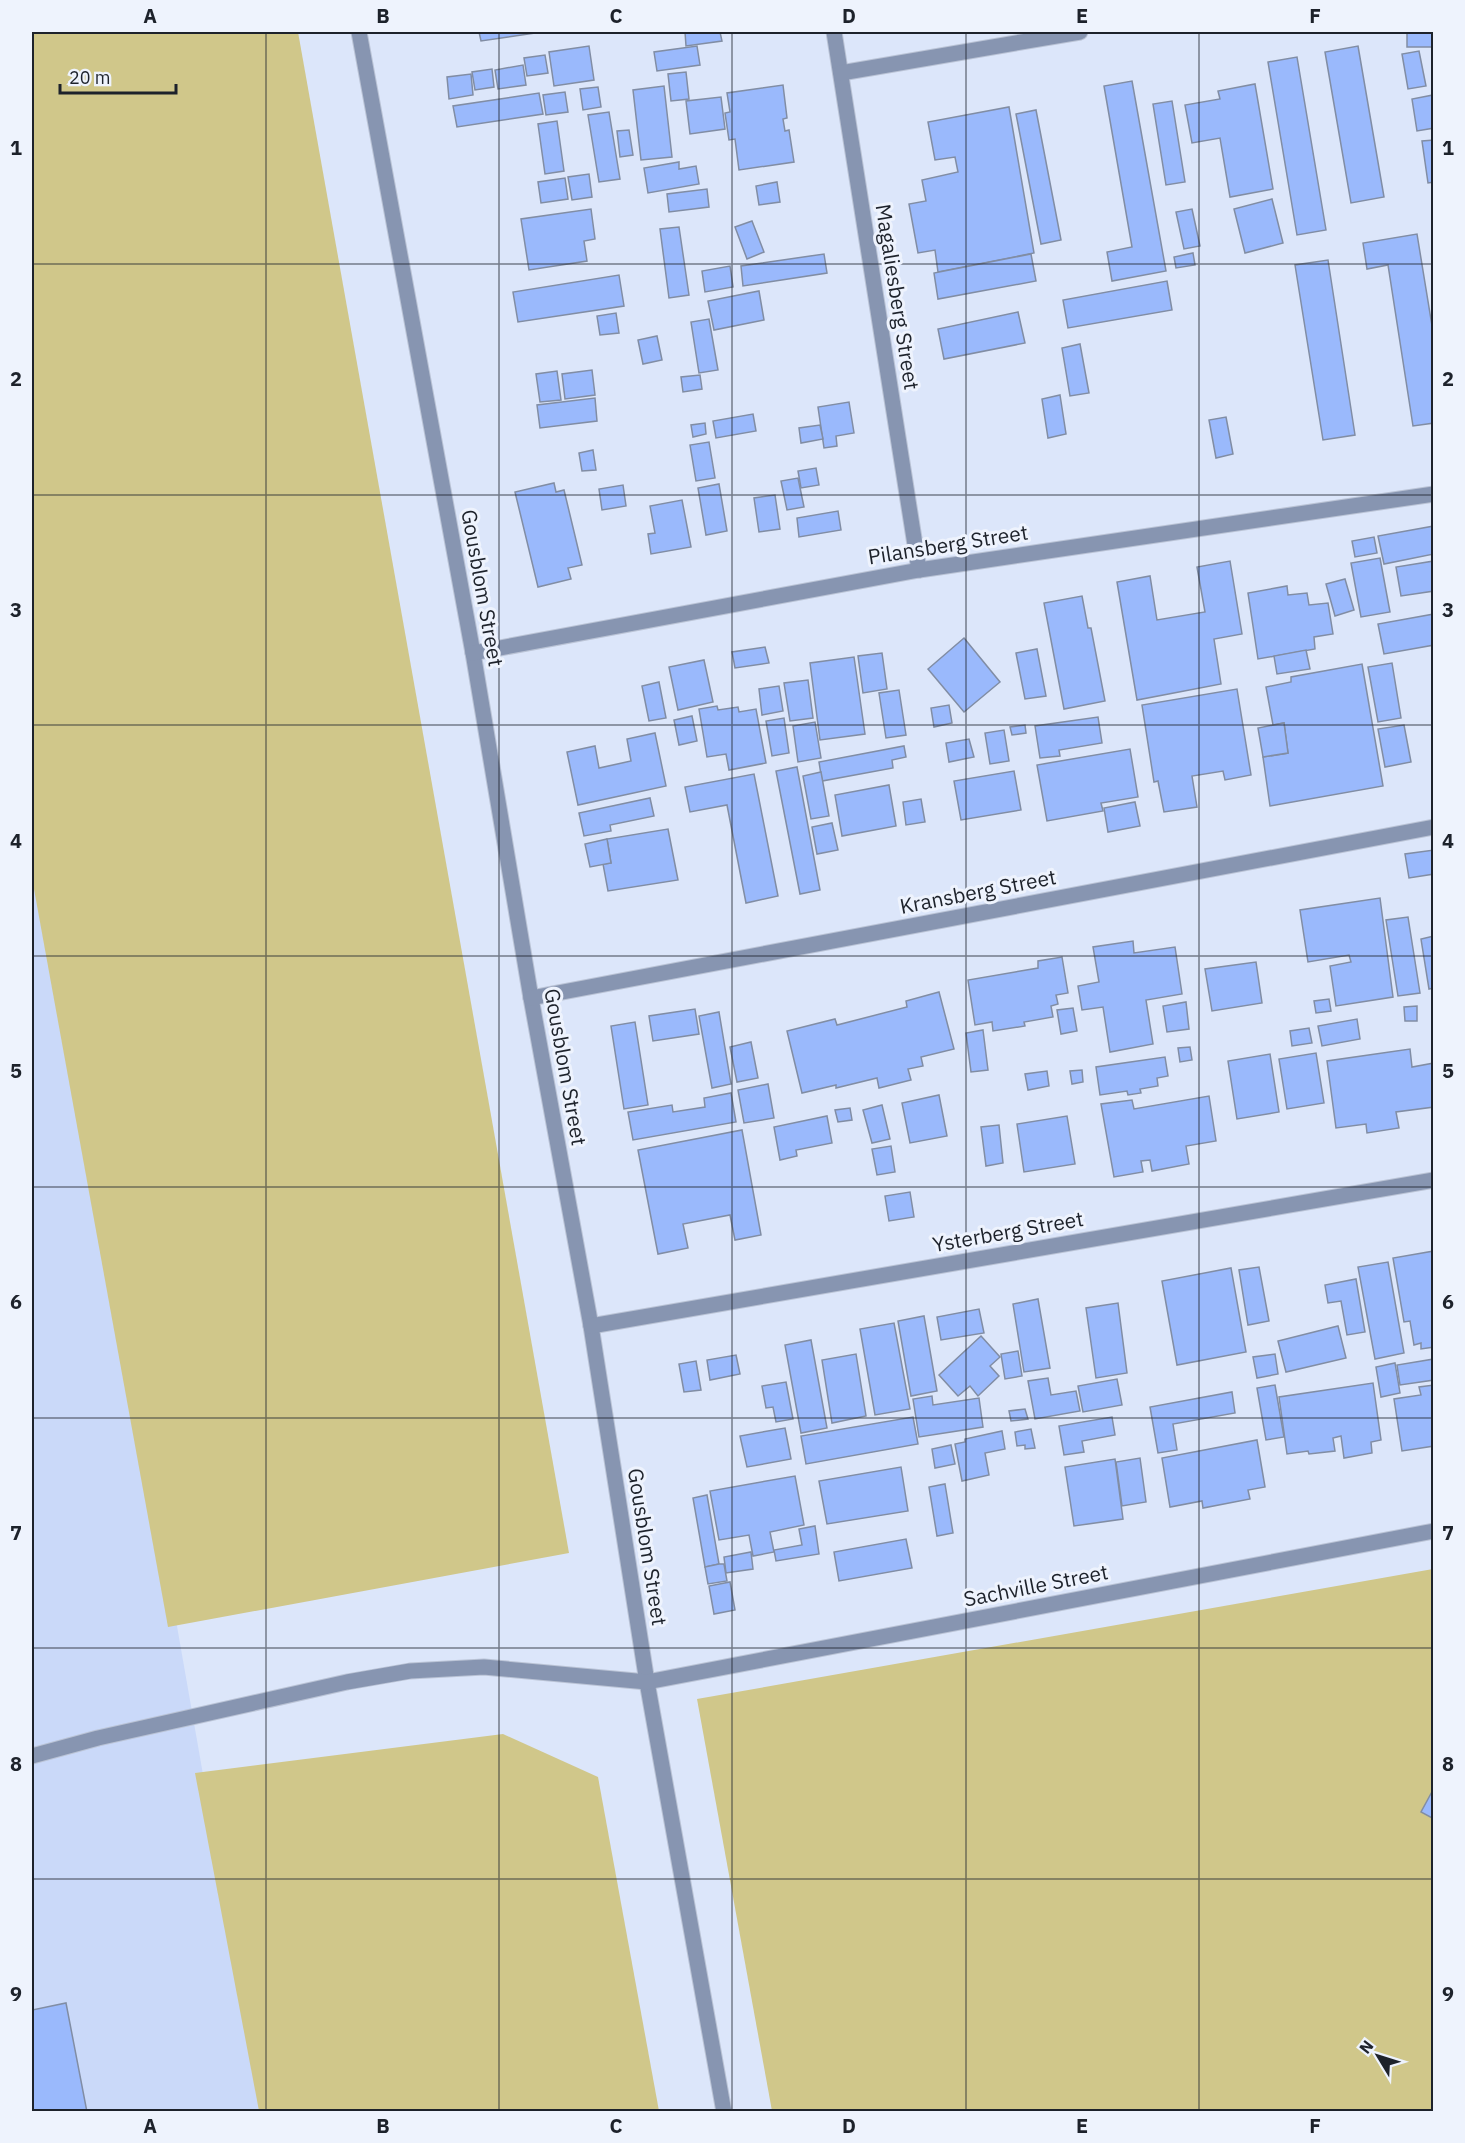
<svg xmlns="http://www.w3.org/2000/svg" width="1465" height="2143" font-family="'IBM Plex Sans',sans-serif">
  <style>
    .built { fill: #cad9f9 }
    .green { fill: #d0c78a }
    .building { fill: #9ab9fc; stroke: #818da4; stroke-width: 1.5 }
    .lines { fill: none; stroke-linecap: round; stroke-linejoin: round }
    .minor-casing { stroke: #bac3d5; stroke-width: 17 }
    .minor { stroke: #8795b1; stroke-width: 15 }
    .grid { fill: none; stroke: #1d222b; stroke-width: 1.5; stroke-opacity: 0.55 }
    .labels { text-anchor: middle; stroke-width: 6; stroke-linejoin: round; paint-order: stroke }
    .street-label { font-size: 21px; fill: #1d222b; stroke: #eef3fd }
    .neatline { fill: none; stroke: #1d222b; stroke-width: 2 }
    .grid-label { font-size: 20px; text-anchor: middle; font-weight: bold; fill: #1d222b }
  </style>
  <rect width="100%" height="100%" fill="#dce6fa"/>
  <path class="built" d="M32,799L262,2111H32Z"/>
  <g class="green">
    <path d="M32,32H298L569,1553L168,1627L32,878Z"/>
    <path d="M1433,1569V2111H772L697,1699Z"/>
    <path d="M503,1734L598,1777L659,2111H259L195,1773Z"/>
  </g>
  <g class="building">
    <path d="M479,32H542L481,41Z"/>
    <path d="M685,32H720L722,41L686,46Z"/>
    <rect x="1407" y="32" width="27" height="15"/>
    <path d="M589,46L594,80L554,86L549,52Z"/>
    <path d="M697,46L700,65L657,71L654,52Z"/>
    <path d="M1358,46L1384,197L1351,203L1325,52Z"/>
    <path d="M1419,51L1426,86L1408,89L1402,54Z"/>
    <path d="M545,55L548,73L527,76L524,58Z"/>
    <path d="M1297,57L1326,230L1297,235L1268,62Z"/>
    <path d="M523,65L526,85L498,89L495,70Z"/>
    <path d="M492,69L494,87L475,90L472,72Z"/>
    <path d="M686,72L689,99L671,101L668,74Z"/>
    <path d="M471,74L473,95L449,99L447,77Z"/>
    <path d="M1132,81L1166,271L1112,281L1107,252L1132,247L1104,86Z"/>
    <path d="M1255,84L1273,189L1230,197L1220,138L1192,143L1185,105L1220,99L1218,91Z"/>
    <path d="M783,85L787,118L783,119L785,131L789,130L794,162L739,170L735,139L729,140L725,113L730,112L727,93Z"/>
    <path d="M664,86L672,157L641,160L633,90Z"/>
    <path d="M598,87L601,107L583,110L580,89Z"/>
    <path d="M565,92L568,112L546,115L543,95Z"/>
    <path d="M539,93L543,114L457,127L453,106Z"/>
    <path d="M1433,95L1434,128L1417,131L1412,99Z"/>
    <path d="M721,97L725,129L690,134L686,101Z"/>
    <path d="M1172,101L1185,182L1166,185L1153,104Z"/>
    <path d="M1009,107L1034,253L938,272L935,250L918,253L909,204L926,201L922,180L958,172L955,157L935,160L928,122Z"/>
    <path d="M1036,110L1061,240L1041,244L1016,114Z"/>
    <path d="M609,112L620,179L599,182L588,115Z"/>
    <path d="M557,121L564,171L545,174L538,124Z"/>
    <path d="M629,130L633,155L620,157L617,131Z"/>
    <path d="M1434,140V182L1428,183L1422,141Z"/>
    <path d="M679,162V169L696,166L699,184L648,193L644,168Z"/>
    <path d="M589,174L592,197L572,200L568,177Z"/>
    <path d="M565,178L568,199L541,203L538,182Z"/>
    <path d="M777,182L780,202L759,205L756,186Z"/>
    <path d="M707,189L709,207L669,212L667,194Z"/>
    <path d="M1272,199L1283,243L1245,253L1234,209Z"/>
    <path d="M591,209L595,239L584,241L587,261L529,270L521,219Z"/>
    <path d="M1192,209L1200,246L1184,249L1176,212Z"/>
    <path d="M752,221L764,252L747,259L735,227Z"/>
    <path d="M679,227L689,295L669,298L660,229Z"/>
    <path d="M1417,234L1434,338V423L1413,426L1388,265L1367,269L1363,243Z"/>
    <path d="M1193,253L1195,265L1176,268L1174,257Z"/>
    <path d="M824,254L827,273L743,286L741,266Z"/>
    <path d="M1031,254L1036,281L938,299L934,273Z"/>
    <path d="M1328,260L1355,435L1323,440L1295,265Z"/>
    <path d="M730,266L733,287L705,292L702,271Z"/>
    <path d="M619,275L624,306L518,322L513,292Z"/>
    <path d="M1167,281L1172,310L1068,328L1063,300Z"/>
    <path d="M759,291L764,320L714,330L708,301Z"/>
    <path d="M1018,312L1025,343L944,359L938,329Z"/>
    <path d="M616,313L619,333L600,335L597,316Z"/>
    <path d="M709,319L718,370L699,373L691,322Z"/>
    <path d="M657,336L662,360L643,364L638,340Z"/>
    <path d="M1080,344L1089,393L1070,396L1062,348Z"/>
    <path d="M592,370L595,395L565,399L562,374Z"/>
    <path d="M557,371L561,400L540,402L536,374Z"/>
    <path d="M700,375L702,389L683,392L681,377Z"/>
    <path d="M1060,395L1066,434L1048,438L1042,399Z"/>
    <path d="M595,398L597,421L540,428L537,405Z"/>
    <path d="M849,402L854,433L836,436L837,446L824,448L818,407Z"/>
    <path d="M753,414L756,431L716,438L713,421Z"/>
    <path d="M1226,417L1233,454L1216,458L1209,420Z"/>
    <path d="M705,423L706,434L693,437L691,425Z"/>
    <path d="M820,425L823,439L801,443L799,428Z"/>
    <path d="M709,442L715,478L696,481L690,445Z"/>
    <path d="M593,450L596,470L582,471L579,453Z"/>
    <path d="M816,468L819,485L801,488L798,471Z"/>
    <path d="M798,478L804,507L787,510L781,481Z"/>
    <path d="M554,483L556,492L564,490L582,565L568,568L571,579L538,587L515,492Z"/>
    <path d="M719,484L727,531L706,535L698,488Z"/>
    <path d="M623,485L626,506L602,510L599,489Z"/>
    <path d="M775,495L780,529L759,532L754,498Z"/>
    <path d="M682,500L691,547L651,554L648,534L655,533L650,506Z"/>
    <path d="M838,511L841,530L799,537L797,518Z"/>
    <path d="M1434,526V554L1384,564L1378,536Z"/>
    <path d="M1374,537L1377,553L1355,557L1352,541Z"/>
    <path d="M1380,558L1390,612L1361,617L1351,563Z"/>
    <path d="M1230,561L1242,634L1214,639L1221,684L1137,700L1117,582L1150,576L1157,620L1205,612L1197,567Z"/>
    <path d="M1434,561V591L1401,596L1396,567Z"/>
    <path d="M1345,579L1354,610L1335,616L1326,584Z"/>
    <path d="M1287,586L1288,595L1307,593L1309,605L1328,603L1333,634L1314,637L1315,649L1258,659L1248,593Z"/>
    <path d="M1082,596L1088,628H1091L1105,701L1064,709L1044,603Z"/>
    <path d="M1434,614V645L1384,654L1378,624Z"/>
    <path d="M964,638L1000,682L964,712L928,669Z"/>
    <path d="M765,647L769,663L735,668L732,652Z"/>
    <path d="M1037,649L1046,696L1025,699L1016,653Z"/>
    <path d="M1306,650L1310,669L1277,674L1274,656Z"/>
    <path d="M882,653L887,689L863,693L858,656Z"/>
    <path d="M854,657L865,734L820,740L810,663Z"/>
    <path d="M704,660L713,702L678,710L669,667Z"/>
    <path d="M1392,663L1401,718L1378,722L1368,667Z"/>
    <path d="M1362,664L1383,786L1270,806L1263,757L1288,753L1284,723L1273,725L1266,687L1291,682V677Z"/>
    <path d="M808,680L813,718L790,721L784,683Z"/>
    <path d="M659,682L666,718L649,721L642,686Z"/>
    <path d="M779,686L783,711L762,715L759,689Z"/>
    <path d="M1237,689L1251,775L1225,780L1223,771L1192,776L1197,807L1164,812L1158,781L1154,782L1142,705Z"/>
    <path d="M899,690L906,735L886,738L879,693Z"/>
    <path d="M949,705L952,723L934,727L931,708Z"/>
    <path d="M717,706L718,710L738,707L739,712L756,709L766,763L729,770L726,754L707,757L699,709Z"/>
    <path d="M692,716L697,741L679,745L674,720Z"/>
    <path d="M1098,717L1102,743L1059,750L1060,756L1040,758L1035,726Z"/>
    <path d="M784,718L789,753L772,756L766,721Z"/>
    <path d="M815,722L821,758L798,762L793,726Z"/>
    <path d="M1284,723L1288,753L1263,757L1258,728Z"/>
    <path d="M1025,725L1026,733L1012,735L1010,727Z"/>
    <path d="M1404,725L1411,762L1385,767L1378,729Z"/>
    <path d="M1004,730L1009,761L990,764L985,733Z"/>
    <path d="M655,733L666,786L578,805L567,752L595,746L599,768L631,761L627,739Z"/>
    <path d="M969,739L974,757L949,762L946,743Z"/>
    <path d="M904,746L906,757L892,760L893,768L822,781L819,762Z"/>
    <path d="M1130,749L1138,797L1101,803L1103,811L1047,821L1037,765Z"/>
    <path d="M797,767L820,890L800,894L776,771Z"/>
    <path d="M1014,771L1021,810L961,820L954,781Z"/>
    <path d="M821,772L829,816L811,819L803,776Z"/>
    <path d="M754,774L778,896L746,903L727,805L690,812L685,787Z"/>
    <path d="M889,785L896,826L842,836L835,795Z"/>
    <path d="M650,798L654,816L610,825L611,831L584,836L579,813Z"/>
    <path d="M921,799L925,822L906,825L903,802Z"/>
    <path d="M1135,802L1140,826L1108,832L1104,808Z"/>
    <path d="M832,823L838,850L817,854L812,827Z"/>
    <path d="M668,829L678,880L608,891L603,864L611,863L607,839Z"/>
    <path d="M607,839L611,863L590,867L585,844Z"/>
    <path d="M1434,850V874L1409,878L1405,854Z"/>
    <path d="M1380,898L1393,997L1336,1006L1330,966L1351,962L1349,955L1308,962L1300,910Z"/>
    <path d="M1408,917L1420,993L1398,996L1386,920Z"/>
    <path d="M1434,936V988L1429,989L1421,939Z"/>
    <path d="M1133,941L1134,953L1175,947L1182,994L1146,1000L1153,1044L1110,1052L1103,1007L1082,1010L1078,986L1099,982L1093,947Z"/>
    <path d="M1062,957L1068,993L1056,995L1058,1004L1051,1006L1053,1017L1024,1022L1025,1026L993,1031L992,1022L975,1025L968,980L1038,968V961Z"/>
    <path d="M1256,962L1262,1003L1212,1011L1205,969Z"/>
    <path d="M939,992L954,1049L921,1057L923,1066L908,1069L911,1080L879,1088L877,1078L836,1088V1085L802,1093L787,1031L835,1019L837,1025L907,1007L906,1001Z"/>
    <path d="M1329,999L1331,1011L1316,1013L1314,1001Z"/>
    <path d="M1186,1002L1189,1029L1167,1032L1163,1006Z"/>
    <path d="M1417,1006V1021H1405L1404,1007Z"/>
    <path d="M1073,1008L1077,1031L1061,1034L1057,1010Z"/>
    <path d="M695,1009L699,1034L653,1041L649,1016Z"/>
    <path d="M719,1012L731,1084L712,1088L699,1016Z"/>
    <path d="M1357,1019L1360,1039L1322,1046L1318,1026Z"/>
    <path d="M635,1022L648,1105L624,1109L611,1026Z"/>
    <path d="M1309,1028L1312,1043L1292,1046L1290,1031Z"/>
    <path d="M983,1030L988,1070L971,1072L966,1033Z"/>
    <path d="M751,1042L758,1078L737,1082L730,1047Z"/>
    <path d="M1190,1047L1192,1060L1180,1062L1178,1048Z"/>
    <path d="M1410,1049L1412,1067L1434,1063V1107L1396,1112L1399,1128L1367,1133L1366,1124L1336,1128L1327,1061Z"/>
    <path d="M1316,1053L1324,1103L1287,1109L1279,1059Z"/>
    <path d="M1270,1054L1279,1112L1237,1119L1228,1061Z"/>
    <path d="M1165,1057L1168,1076L1157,1078L1158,1086L1140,1089L1141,1093L1128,1095L1127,1091L1100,1095L1096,1067Z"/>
    <path d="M1082,1070L1083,1082L1072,1084L1070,1071Z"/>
    <path d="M1047,1071L1049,1086L1028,1090L1025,1074Z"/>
    <path d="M768,1084L774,1118L744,1123L738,1090Z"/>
    <path d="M731,1093L736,1122L633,1140L628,1112L672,1105L673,1112L705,1107L704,1098Z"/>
    <path d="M939,1095L947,1136L910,1143L902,1103Z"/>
    <path d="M1209,1096L1216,1141L1186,1146L1189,1164L1152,1171L1150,1160L1141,1161L1143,1172L1114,1177L1101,1104L1132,1100L1134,1109Z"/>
    <path d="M882,1105L890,1139L872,1143L863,1110Z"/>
    <path d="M850,1108L852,1120L838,1122L835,1110Z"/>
    <path d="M827,1116L832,1143L796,1150L797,1156L780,1160L774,1127Z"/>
    <path d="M1067,1116L1075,1164L1024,1172L1017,1124Z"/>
    <path d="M999,1125L1003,1163L986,1166L981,1127Z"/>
    <path d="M742,1130L761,1235L735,1240L730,1215L683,1224L688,1248L658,1254L638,1150Z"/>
    <path d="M891,1146L895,1172L877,1175L872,1149Z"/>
    <path d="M910,1192L914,1217L889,1221L885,1196Z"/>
    <path d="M1434,1251V1347L1421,1349V1343L1414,1345L1410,1321L1404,1322L1393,1258Z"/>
    <path d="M1388,1262L1404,1353L1375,1359L1358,1267Z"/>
    <path d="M1259,1267L1269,1321L1248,1325L1239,1270Z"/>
    <path d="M1231,1268L1246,1352L1177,1365L1162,1281Z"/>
    <path d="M1356,1279L1365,1332L1347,1335L1341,1301L1328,1303L1325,1285Z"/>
    <path d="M1038,1299L1050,1368L1024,1372L1013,1304Z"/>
    <path d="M1118,1303L1127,1373L1096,1378L1086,1308Z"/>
    <path d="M979,1309L984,1333L941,1340L937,1317Z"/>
    <path d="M924,1316L937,1391L911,1396L898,1321Z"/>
    <path d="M894,1323L910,1409L875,1415L860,1329Z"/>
    <path d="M1338,1326L1346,1358L1286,1372L1278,1341Z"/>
    <path d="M981,1336L1000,1357L990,1366L999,1376L978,1396L970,1386L958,1396L939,1375Z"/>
    <path d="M811,1340L827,1428L801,1433L785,1345Z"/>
    <path d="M1018,1351L1022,1376L1005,1379L1001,1354Z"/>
    <path d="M856,1354L866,1416L832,1423L822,1360Z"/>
    <path d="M1275,1354L1278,1374L1257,1378L1253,1357Z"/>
    <path d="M736,1355L740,1374L710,1380L707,1360Z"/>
    <path d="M1434,1359V1380L1400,1385L1397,1365Z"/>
    <path d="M696,1361L701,1390L684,1392L679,1364Z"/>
    <path d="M1395,1363L1400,1393L1381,1397L1376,1367Z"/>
    <path d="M1048,1378L1051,1395L1076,1391L1080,1411L1035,1419L1028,1381Z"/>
    <path d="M1117,1379L1122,1405L1083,1412L1078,1386Z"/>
    <path d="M786,1382L793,1419L776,1422L773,1407L766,1408L762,1386Z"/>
    <path d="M1373,1383L1381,1440L1371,1442L1372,1453L1344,1458L1341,1436L1333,1438L1335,1451L1309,1454L1308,1451L1287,1454L1279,1397Z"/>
    <path d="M1275,1385L1284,1437L1266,1440L1257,1388Z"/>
    <path d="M1434,1385V1446L1402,1451L1394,1399L1421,1395L1419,1387Z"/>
    <path d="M1232,1392L1235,1413L1173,1424L1177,1450L1158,1453L1150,1407Z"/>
    <path d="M932,1396L933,1405L979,1398L983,1427L919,1437L913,1399Z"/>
    <path d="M1025,1409L1028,1419L1011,1421L1009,1411Z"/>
    <path d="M913,1417L918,1444L806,1464L801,1436Z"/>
    <path d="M1112,1417L1115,1435L1082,1441L1084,1452L1064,1455L1059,1426Z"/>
    <path d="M785,1428L791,1459L747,1467L740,1436Z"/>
    <path d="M1031,1429L1035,1448L1025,1449V1445L1017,1446L1015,1432Z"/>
    <path d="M1002,1431L1005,1449L985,1453L989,1475L962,1481L955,1444L965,1442V1439Z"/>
    <path d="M1257,1440L1265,1487L1248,1490L1250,1499L1203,1508L1202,1501L1170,1507L1162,1458Z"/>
    <path d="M951,1445L955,1464L935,1468L932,1449Z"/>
    <path d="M1140,1458L1146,1502L1122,1506L1116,1462Z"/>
    <path d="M1115,1459L1123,1519L1074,1526L1065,1467Z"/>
    <path d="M901,1467L908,1511L827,1524L819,1481Z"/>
    <path d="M795,1476L804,1525L770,1532L774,1552L753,1556L749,1535L719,1540L710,1491Z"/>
    <path d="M945,1484L953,1533L937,1536L929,1487Z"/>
    <path d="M707,1495L719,1564L705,1567L693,1498Z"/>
    <path d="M815,1526L819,1554L776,1561L774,1550L802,1545L799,1529Z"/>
    <path d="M906,1539L912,1568L839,1581L834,1552Z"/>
    <path d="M751,1552L753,1569L726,1573L724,1557Z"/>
    <path d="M719,1564H724L727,1581L708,1584L705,1567Z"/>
    <path d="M730,1582L735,1610L714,1614L709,1586Z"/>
    <path d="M1434,1788V1819L1421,1812Z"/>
    <path d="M66,2003L87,2112H32V2010Z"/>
  </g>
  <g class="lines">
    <g class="minor-casing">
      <g id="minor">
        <path d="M359,32L473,653L531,998L591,1326L647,1682L724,2112"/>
        <path d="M834,32L919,570"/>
        <path d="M841,73L1080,32"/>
        <path d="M473,653L919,570L1434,494"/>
        <path d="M531,998L1434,827"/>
        <path d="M591,1326L1434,1180"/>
        <path d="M32,1756L98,1738L347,1682L410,1671L484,1667L647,1682L1434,1531"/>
      </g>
    </g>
    <use href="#minor" class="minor"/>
  </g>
  <path class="grid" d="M266,32V2112M499,32V2112M732,32V2112M966,32V2112M1199,32V2112M32,264H1434M32,495H1434M32,725H1434M32,956H1434M32,1187H1434M32,1418H1434M32,1648H1434M32,1879H1434"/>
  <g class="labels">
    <g class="street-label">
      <text transform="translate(897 297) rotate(81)" y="7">Magaliesberg Street</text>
      <text transform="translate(948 545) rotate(-9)" y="7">Pilansberg Street</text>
      <text transform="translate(482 588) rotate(80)" y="7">Gousblom Street</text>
      <text transform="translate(978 892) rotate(-11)" y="7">Kransberg Street</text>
      <text transform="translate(565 1067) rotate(80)" y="7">Gousblom Street</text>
      <text transform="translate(1008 1232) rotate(-10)" y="7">Ysterberg Street</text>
      <text transform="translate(647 1547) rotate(81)" y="7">Gousblom Street</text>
      <text transform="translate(1036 1586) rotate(-11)" y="7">Sachville Street</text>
    </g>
  </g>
  <rect width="1465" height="2143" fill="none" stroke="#eef3fd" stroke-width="66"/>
  <g transform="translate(1378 2056) rotate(308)" stroke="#eef3fd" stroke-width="4.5" paint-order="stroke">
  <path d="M0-4.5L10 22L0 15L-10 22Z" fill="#1d222b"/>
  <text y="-9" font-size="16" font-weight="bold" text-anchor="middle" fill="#1d222b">N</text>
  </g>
  <path d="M60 84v9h116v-9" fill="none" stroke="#1d222b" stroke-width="3"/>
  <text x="69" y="84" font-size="18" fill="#1d222b" stroke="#eef3fd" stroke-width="4.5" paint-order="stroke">20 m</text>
  <rect x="33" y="33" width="1399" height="2077" class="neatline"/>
  <g class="grid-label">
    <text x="150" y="23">A</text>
    <text x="383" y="23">B</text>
    <text x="616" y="23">C</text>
    <text x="849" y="23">D</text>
    <text x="1082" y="23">E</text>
    <text x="1315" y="23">F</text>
    <text x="16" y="155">1</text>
    <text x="1448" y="155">1</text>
    <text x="16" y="386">2</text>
    <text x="1448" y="386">2</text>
    <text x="16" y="617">3</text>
    <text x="1448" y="617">3</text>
    <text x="16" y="848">4</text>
    <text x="1448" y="848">4</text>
    <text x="16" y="1078">5</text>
    <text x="1448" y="1078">5</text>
    <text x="16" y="1309">6</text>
    <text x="1448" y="1309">6</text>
    <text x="16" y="1540">7</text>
    <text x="1448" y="1540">7</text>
    <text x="16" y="1771">8</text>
    <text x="1448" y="1771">8</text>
    <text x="16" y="2001">9</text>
    <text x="1448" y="2001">9</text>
    <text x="150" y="2133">A</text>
    <text x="383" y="2133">B</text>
    <text x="616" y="2133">C</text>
    <text x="849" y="2133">D</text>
    <text x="1082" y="2133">E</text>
    <text x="1315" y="2133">F</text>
  </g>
</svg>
